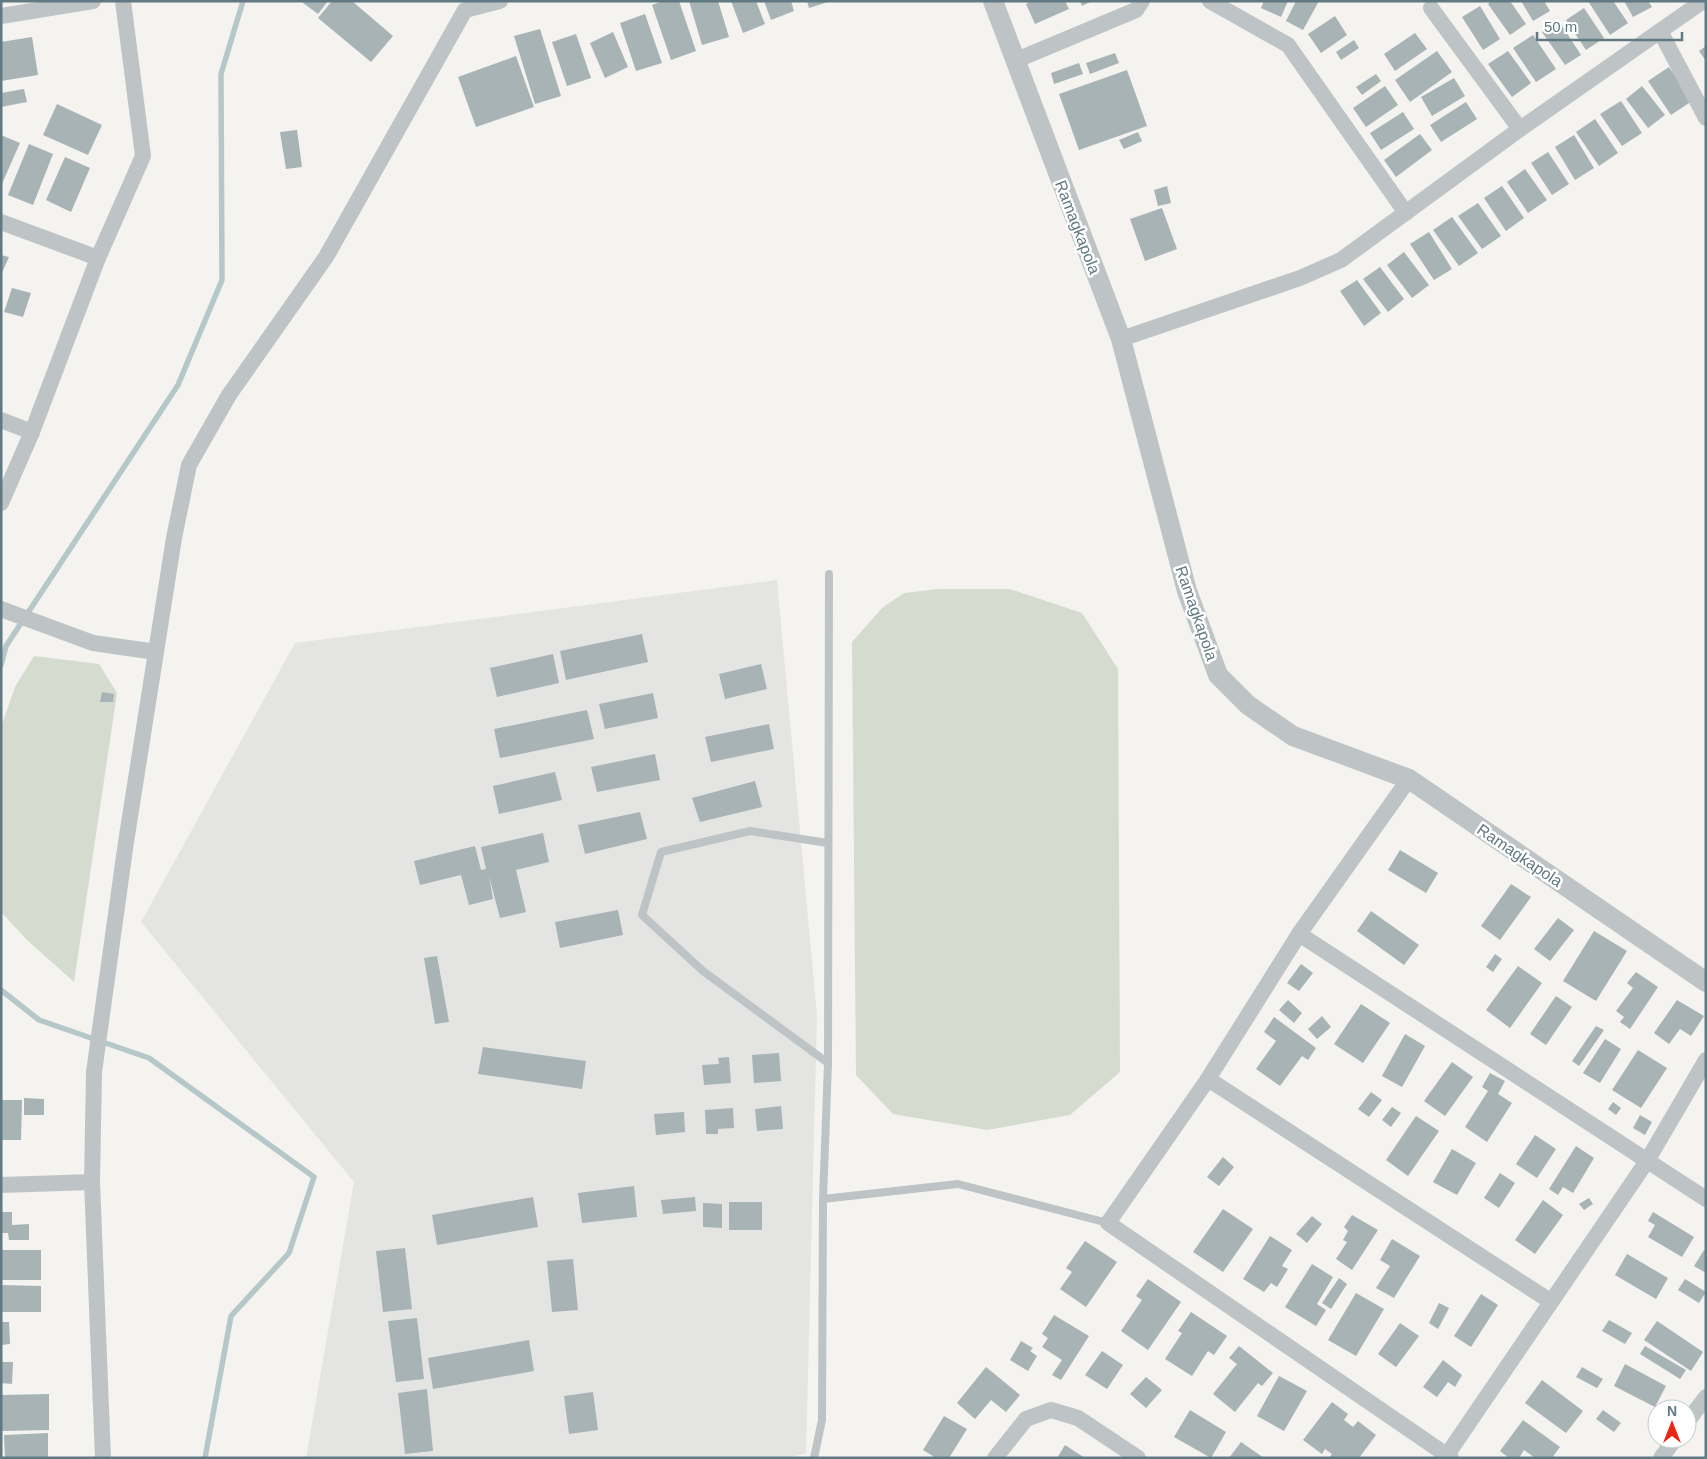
<svg xmlns="http://www.w3.org/2000/svg" width="1707" height="1459" font-family="Helvetica,sans-serif">
  <style>
    .built { fill: #e4e5e3 }
    .green { fill: #d6dbd0 }
    .lines { fill: none; stroke-linecap: round; stroke-linejoin: round }
    .stream { stroke: #b6c7c9; stroke-width: 5.5 }
    .building { fill: #a7b3b5 }
    .service { stroke: #bec4c6; stroke-width: 8 }
    .minor { stroke: #bec4c6; stroke-width: 16 }
    .tertiary { stroke: #bec4c6; stroke-width: 20 }
    .labels { text-anchor: middle; stroke-width: 5; stroke-linejoin: round; paint-order: stroke }
    .street-label { font-size: 16px; fill: #617982; stroke: #fff }
  </style>
  <rect width="100%" height="100%" fill="#f4f3ef"/>
  <path class="built" d="M777,580L817,1016L806,1453L788,1458H306L354,1182L141,922L295,643Z"/>
  <g class="green">
    <path d="M938,589H1010L1082,613L1118,669L1120,1072L1070,1115L987,1130L893,1114L856,1075L852,642L882,608L904,593Z"/>
    <path d="M34,656L99,664L117,693L74,982L27,940L1,912V727L15,687Z"/>
  </g>
  <g class="lines">
    <g class="stream">
      <path d="M1,665L6,646L178,385L222,280L221,74L243,1"/>
      <path d="M1,990L39,1020L149,1058L314,1177L289,1253L231,1316L205,1458"/>
    </g>
  </g>
  <g class="building">
    <path d="M304,1H328L318,14L303,3Z"/>
    <path d="M332,1H352L393,36L371,62L318,18Z"/>
    <path d="M663,1H679L696,51L671,60L652,5Z"/>
    <path d="M689,1H718L729,37L702,45Z"/>
    <path d="M731,1H756L765,24L743,33Z"/>
    <path d="M764,1H791L794,11L771,20Z"/>
    <path d="M807,1H828V2L809,8Z"/>
    <path d="M1031,1H1065L1069,9L1035,24L1026,4Z"/>
    <path d="M1080,1H1092L1082,6Z"/>
    <path d="M1264,1H1288L1281,17L1261,8Z"/>
    <path d="M1296,1H1319L1303,30L1286,21Z"/>
    <path d="M1491,1H1510L1526,24L1510,35L1488,4Z"/>
    <path d="M1521,1H1544L1550,11L1533,21Z"/>
    <path d="M1588,1H1613L1628,23L1610,35Z"/>
    <path d="M1624,1H1648L1652,7L1633,17Z"/>
    <path d="M1480,6L1500,39L1483,50L1462,17Z"/>
    <path d="M1584,8L1604,38L1586,50L1566,20Z"/>
    <path d="M645,14L662,63L636,71L620,23Z"/>
    <path d="M1335,16L1347,35L1321,53L1308,34Z"/>
    <path d="M1559,21L1581,55L1565,65L1542,32Z"/>
    <path d="M540,29L561,96L535,104L514,36Z"/>
    <path d="M613,32L628,67L605,78L590,43Z"/>
    <path d="M1415,33L1427,49L1395,71L1384,54Z"/>
    <path d="M576,34L591,78L567,86L552,42Z"/>
    <path d="M1533,35L1556,69L1536,82L1513,48Z"/>
    <path d="M32,37L38,75L1,81V42Z"/>
    <path d="M1354,40L1359,48L1341,60L1336,52Z"/>
    <path d="M1706,46V61L1699,51Z"/>
    <path d="M1437,51L1452,72L1410,102L1395,80Z"/>
    <path d="M1508,51L1531,83L1512,97L1488,64Z"/>
    <path d="M1115,53L1119,63L1090,74L1086,63Z"/>
    <path d="M516,56L534,107L476,127L458,77Z"/>
    <path d="M1079,63L1083,74L1054,84L1051,73Z"/>
    <path d="M1669,67L1692,101L1671,115L1648,81Z"/>
    <path d="M1127,70L1147,126L1079,150L1059,94Z"/>
    <path d="M1376,74L1381,81L1362,95L1356,87Z"/>
    <path d="M1454,78L1465,96L1432,116L1421,97Z"/>
    <path d="M1385,86L1398,105L1366,127L1353,108Z"/>
    <path d="M1642,86L1665,115L1648,128L1626,99Z"/>
    <path d="M24,89L27,102L1,107V93Z"/>
    <path d="M1621,101L1642,133L1622,146L1600,114Z"/>
    <path d="M1466,102L1477,119L1441,142L1430,125Z"/>
    <path d="M57,104L102,125L88,155L43,135Z"/>
    <path d="M1403,112L1414,129L1381,150L1370,133Z"/>
    <path d="M1595,119L1618,153L1599,166L1576,132Z"/>
    <path d="M297,130L302,167L286,169L280,132Z"/>
    <path d="M1138,132L1142,141L1124,149L1119,140Z"/>
    <path d="M1420,134L1432,150L1396,177L1384,160Z"/>
    <path d="M1,135L20,143L1,186Z"/>
    <path d="M1574,135L1594,168L1575,180L1555,147Z"/>
    <path d="M29,144L53,154L33,205L8,195Z"/>
    <path d="M1548,152L1569,184L1552,195L1531,163Z"/>
    <path d="M65,157L90,168L71,212L46,200Z"/>
    <path d="M1525,169L1547,200L1528,213L1507,182Z"/>
    <path d="M1167,186L1171,203L1158,206L1154,190Z"/>
    <path d="M1502,186L1524,218L1506,231L1484,198Z"/>
    <path d="M1478,203L1501,236L1482,249L1458,216Z"/>
    <path d="M1162,208L1177,249L1145,261L1130,219Z"/>
    <path d="M1452,217L1478,253L1459,266L1433,230Z"/>
    <path d="M1429,232L1452,269L1434,280L1410,244Z"/>
    <path d="M1404,252L1429,285L1412,298L1387,265Z"/>
    <path d="M1,255L9,257L1,275Z"/>
    <path d="M1380,267L1404,299L1388,312L1363,279Z"/>
    <path d="M1357,280L1381,313L1364,326L1340,291Z"/>
    <path d="M12,288L31,293L23,317L4,312Z"/>
    <path d="M642,634L648,662L566,680L560,651Z"/>
    <path d="M553,654L559,683L497,697L490,668Z"/>
    <path d="M761,664L767,689L725,699L719,674Z"/>
    <path d="M102,692L114,694L113,702H100Z"/>
    <path d="M653,693L658,718L605,729L599,704Z"/>
    <path d="M587,710L594,739L500,758L494,729Z"/>
    <path d="M769,724L774,749L711,762L705,737Z"/>
    <path d="M655,754L660,780L597,792L591,767Z"/>
    <path d="M555,772L562,800L499,814L493,786Z"/>
    <path d="M755,781L762,807L700,822L692,798Z"/>
    <path d="M640,812L647,839L585,854L578,825Z"/>
    <path d="M543,833L549,862L516,870L526,912L500,918L489,876L493,899L469,905L461,875L420,885L414,861L475,846L481,870L486,869L481,847Z"/>
    <path d="M1400,850L1438,873L1426,893L1388,870Z"/>
    <path d="M1511,884L1531,897L1500,940L1481,926Z"/>
    <path d="M618,910L623,935L560,948L555,922Z"/>
    <path d="M1371,911L1419,945L1404,965L1357,931Z"/>
    <path d="M1558,918L1574,930L1550,961L1534,949Z"/>
    <path d="M1594,931L1627,951L1596,1001L1563,981Z"/>
    <path d="M1495,954L1502,959L1493,972L1486,967Z"/>
    <path d="M437,956L449,1022L435,1024L424,958Z"/>
    <path d="M1301,964L1313,973L1299,991L1287,983Z"/>
    <path d="M1518,966L1542,983L1510,1028L1486,1010Z"/>
    <path d="M1636,972L1658,987L1630,1029L1620,1022L1624,1017L1616,1011L1633,988L1627,983Z"/>
    <path d="M1556,996L1572,1007L1546,1045L1530,1034Z"/>
    <path d="M1288,1000L1302,1013L1294,1023L1279,1010Z"/>
    <path d="M1677,1000L1704,1016L1691,1036L1680,1029L1669,1044L1654,1033Z"/>
    <path d="M1361,1004L1390,1023L1363,1063L1334,1044Z"/>
    <path d="M1322,1016L1331,1027L1317,1039L1308,1029Z"/>
    <path d="M1274,1017L1316,1048L1308,1060L1302,1056L1280,1086L1256,1069L1276,1041L1264,1032Z"/>
    <path d="M1596,1026L1604,1030L1579,1066L1572,1061Z"/>
    <path d="M1405,1034L1425,1046L1402,1087L1382,1076Z"/>
    <path d="M1605,1039L1621,1049L1600,1083L1583,1073Z"/>
    <path d="M483,1047L586,1061L582,1089L478,1074Z"/>
    <path d="M1638,1050L1667,1068L1641,1108L1612,1090Z"/>
    <path d="M779,1053L781,1081L754,1083L752,1055Z"/>
    <path d="M729,1057L731,1083L704,1085L702,1065L719,1064L718,1058Z"/>
    <path d="M1452,1062L1473,1077L1445,1116L1424,1101Z"/>
    <path d="M1490,1073L1505,1081L1498,1094L1512,1103L1487,1142L1465,1127L1488,1091L1482,1087Z"/>
    <path d="M1371,1092L1382,1100L1369,1117L1358,1109Z"/>
    <path d="M24,1098L44,1099V1115H24Z"/>
    <path d="M1,1100H22L21,1140H1Z"/>
    <path d="M1613,1102L1621,1108L1616,1115L1608,1109Z"/>
    <path d="M781,1106L783,1129L757,1131L755,1109Z"/>
    <path d="M1392,1107L1401,1113L1391,1127L1382,1120Z"/>
    <path d="M733,1108L734,1128L718,1129V1134H706L705,1110Z"/>
    <path d="M684,1112L685,1132L656,1135L654,1114Z"/>
    <path d="M1640,1115L1652,1122L1645,1135L1633,1128Z"/>
    <path d="M1416,1116L1439,1131L1408,1176L1386,1160Z"/>
    <path d="M1535,1135L1556,1149L1537,1178L1516,1164Z"/>
    <path d="M1576,1146L1594,1158L1573,1193L1563,1187L1558,1195L1549,1189Z"/>
    <path d="M1452,1149L1476,1163L1457,1195L1433,1182Z"/>
    <path d="M1223,1157L1234,1167L1219,1186L1207,1177Z"/>
    <path d="M1500,1173L1515,1183L1499,1208L1484,1198Z"/>
    <path d="M634,1186L637,1217L582,1223L578,1193Z"/>
    <path d="M533,1197L538,1227L437,1245L432,1215Z"/>
    <path d="M695,1197L696,1211L663,1214L661,1200Z"/>
    <path d="M1589,1198L1593,1204L1584,1210L1579,1204Z"/>
    <path d="M1543,1200L1563,1215L1535,1254L1515,1240Z"/>
    <rect x="729" y="1202" width="33" height="28"/>
    <path d="M703,1203L722,1204V1228L703,1227Z"/>
    <path d="M1223,1209L1253,1229L1223,1272L1193,1252Z"/>
    <path d="M1,1212H12V1225L29,1224V1240H9L8,1233H1Z"/>
    <path d="M1653,1212L1694,1237L1682,1257L1648,1237L1655,1225L1648,1221Z"/>
    <path d="M1352,1215L1378,1230L1352,1270L1336,1259L1347,1242L1343,1240L1348,1231L1344,1227Z"/>
    <path d="M1312,1216L1322,1224L1307,1243L1296,1234Z"/>
    <path d="M1270,1236L1292,1250L1282,1266L1288,1269L1277,1287L1271,1283L1264,1292L1243,1279Z"/>
    <path d="M1392,1239L1420,1256L1394,1298L1376,1288L1390,1266L1380,1260Z"/>
    <path d="M1085,1241L1117,1262L1086,1307L1060,1289L1072,1272L1066,1268Z"/>
    <path d="M405,1248L412,1309L383,1312L376,1251Z"/>
    <rect x="1" y="1250" width="40" height="30"/>
    <path d="M1704,1250L1706,1251V1273L1694,1266Z"/>
    <path d="M1627,1254L1668,1278L1656,1299L1615,1275Z"/>
    <path d="M573,1259L578,1310L552,1312L547,1261Z"/>
    <path d="M1312,1264L1333,1277L1317,1304L1326,1310L1316,1326L1285,1307Z"/>
    <path d="M1339,1278L1347,1284L1331,1309L1322,1303Z"/>
    <path d="M1148,1279L1181,1302L1148,1350L1121,1331L1142,1300L1136,1296Z"/>
    <path d="M1685,1279L1706,1292L1699,1303L1678,1290Z"/>
    <path d="M1,1285L41,1286V1312H1Z"/>
    <path d="M1356,1293L1384,1309L1356,1356L1328,1340Z"/>
    <path d="M1481,1294L1498,1305L1471,1347L1454,1336Z"/>
    <path d="M1439,1303L1449,1308L1438,1329L1429,1323Z"/>
    <path d="M1191,1312L1227,1336L1214,1355L1208,1351L1192,1376L1165,1359L1182,1333L1178,1331Z"/>
    <path d="M1054,1315L1089,1336L1061,1380L1052,1375L1062,1360L1042,1347L1048,1338L1042,1334Z"/>
    <path d="M417,1318L424,1379L396,1382L388,1321Z"/>
    <path d="M1609,1320L1632,1333L1625,1344L1602,1331Z"/>
    <path d="M1657,1321L1703,1352L1691,1371L1644,1340Z"/>
    <path d="M1,1322H9L10,1344L1,1345Z"/>
    <path d="M1400,1323L1419,1336L1396,1367L1378,1354Z"/>
    <path d="M529,1340L534,1371L433,1389L428,1358Z"/>
    <path d="M1021,1341L1033,1348L1030,1351L1037,1356L1028,1371L1010,1360Z"/>
    <path d="M1239,1346L1273,1373L1262,1386L1258,1383L1235,1412L1213,1394L1237,1364L1229,1358Z"/>
    <path d="M1645,1346L1686,1370L1680,1379L1640,1354Z"/>
    <path d="M1102,1351L1123,1365L1107,1389L1085,1375Z"/>
    <path d="M1443,1360L1462,1375L1455,1387L1448,1382L1437,1397L1423,1387Z"/>
    <path d="M1,1362H13L12,1384L1,1383Z"/>
    <path d="M1625,1364L1666,1386L1655,1407L1614,1386Z"/>
    <path d="M986,1367L1020,1395L1006,1412L991,1400L975,1419L957,1403Z"/>
    <path d="M1582,1367L1603,1379L1597,1388L1576,1377Z"/>
    <path d="M1279,1376L1307,1391L1284,1431L1257,1416Z"/>
    <path d="M1146,1377L1162,1390L1146,1408L1130,1394Z"/>
    <path d="M1542,1380L1583,1411L1566,1433L1525,1403Z"/>
    <path d="M427,1389L433,1451L405,1454L398,1393Z"/>
    <path d="M593,1392L598,1430L569,1434L564,1396Z"/>
    <path d="M49,1394V1430L1,1431V1395Z"/>
    <path d="M1332,1402L1348,1414L1344,1420L1353,1427L1358,1421L1376,1435L1359,1458H1329L1332,1454L1325,1449L1322,1454L1303,1440Z"/>
    <path d="M1190,1410L1226,1432L1211,1458L1174,1437Z"/>
    <path d="M1603,1410L1621,1423L1614,1432L1596,1419Z"/>
    <path d="M944,1416L967,1429L949,1458H936L923,1450Z"/>
    <path d="M1523,1420L1560,1447L1552,1458H1535L1524,1450L1519,1458H1509L1500,1451Z"/>
    <path d="M48,1433V1458H5L4,1435Z"/>
    <path d="M1241,1442L1264,1458H1229Z"/>
    <path d="M1065,1445L1085,1458H1057Z"/>
  </g>
  <g class="lines">
    <g class="service">
      <path d="M828,1063L703,971L642,915L661,852L750,831L828,843"/>
      <path d="M823,1199L958,1184L1108,1223"/>
      <path d="M814,1458L822,1420L823,1199L828,1063L829,574"/>
    </g>
    <g class="minor">
      <path d="M1210,1L1288,45L1406,213"/>
      <path d="M1431,8L1520,129"/>
      <path d="M1,16L93,1"/>
      <path d="M1660,31L1706,118"/>
      <path d="M1014,61L1136,10L1142,1"/>
      <path d="M1,222L98,258"/>
      <path d="M1121,339L1300,278L1341,260L1520,129L1703,1"/>
      <path d="M1,420L32,432"/>
      <path d="M1,503L32,432L98,258L143,156L123,1"/>
      <path d="M1,609L93,643L156,652"/>
      <path d="M1299,934L1409,779"/>
      <path d="M1208,1079L1550,1301"/>
      <path d="M1,1185L92,1182"/>
      <path d="M1687,1422L1706,1397"/>
      <path d="M1447,1455L1647,1161L1706,1060"/>
      <path d="M103,1458L92,1182L94,1072L126,842L174,538L189,465L229,395L326,257L465,10L500,1"/>
      <path d="M995,1458L1026,1419L1051,1410L1078,1418L1138,1458"/>
      <path d="M1451,1458L1108,1223L1208,1079L1299,934L1706,1199"/>
      <path d="M1661,1458L1675,1439"/>
    </g>
    <path class="tertiary" d="M993,1L1121,339L1187,591L1218,675L1248,705L1293,736L1409,779L1706,982"/>
  </g>
  <g class="labels">
    <g class="street-label">
      <text transform="translate(1078 227) rotate(69)" y="6">Ramagkapola</text>
      <text transform="translate(1197 613) rotate(71)" y="6">Ramagkapola</text>
      <text transform="translate(1520 855) rotate(34)" y="6">Ramagkapola</text>
    </g>
  </g>
  <rect width="1707" height="1459" fill="none" stroke="#617982" stroke-width="5"/>
  <g transform="translate(1672 1424)"><circle r="24" fill="#ffffff" stroke="#c0c9cd"/>
  <path d="M0-4L9 19L0 12L-9 19Z" fill="#eb2618"/>
  <text y="-8" font-size="14" font-weight="bold" text-anchor="middle" fill="#617982">N</text>
  </g>
  <path d="M1537 32v8h145v-8" fill="none" stroke="#617982" stroke-width="2.5"/>
  <text x="1544" y="32" font-size="15" fill="#617982" stroke="#ffffff" stroke-width="4" paint-order="stroke">50 m</text>
</svg>
